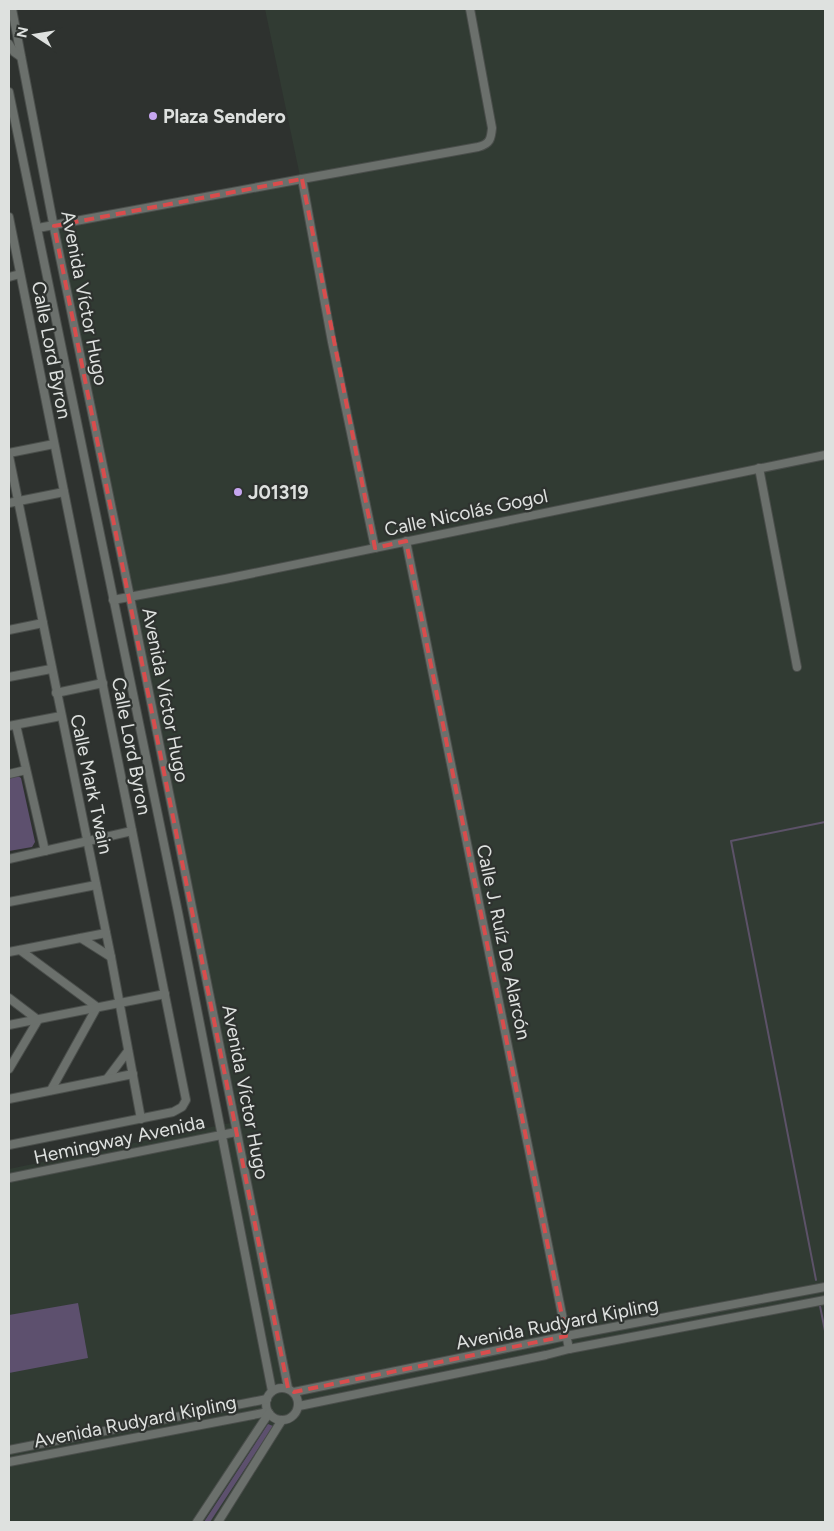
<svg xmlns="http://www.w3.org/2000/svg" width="834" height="1531" font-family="Figtree,sans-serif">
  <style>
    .built { fill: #313b33 }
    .green { fill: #5d506e }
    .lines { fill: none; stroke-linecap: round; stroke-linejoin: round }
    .stream { stroke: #5c5268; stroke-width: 2 }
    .minor-casing { stroke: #4a4e4b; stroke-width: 10 }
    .minor { stroke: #6b706c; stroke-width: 8 }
    .marked { fill: none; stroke: #d84d4d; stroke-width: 4; stroke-dasharray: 10 6; stroke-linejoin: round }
    .poi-dot { fill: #c6a6f0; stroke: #2e322f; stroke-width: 2 }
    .labels { text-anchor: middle; stroke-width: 4.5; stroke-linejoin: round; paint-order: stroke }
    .poi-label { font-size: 19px; font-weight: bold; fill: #dee1df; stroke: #2e322f; text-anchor: start }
    .street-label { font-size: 19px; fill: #dee1df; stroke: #2e322f }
  </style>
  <rect width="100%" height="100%" fill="#2e322f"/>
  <path class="built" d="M265,9H825V1522H9V1169L240,1121L53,229L301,181Z"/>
  <g class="green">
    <path d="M18,776L21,778L35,842L32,847L9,851V778Z"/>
    <path d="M78,1303L88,1358L9,1373V1315Z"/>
    <path d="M268,1424L273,1426L210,1522H204Z"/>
  </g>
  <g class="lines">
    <g class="stream">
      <path d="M816,1280L731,841L825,822"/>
      <path d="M820,1306L825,1331"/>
    </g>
    <g class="minor-casing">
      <g id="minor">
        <path d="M12,9L55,233L130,597L288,1388"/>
        <path d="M9,44L14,52L21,57"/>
        <path d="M9,92L178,912L272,1391"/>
        <path d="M302,179L478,147C490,144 491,139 492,128L470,9"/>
        <path d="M9,217L186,1100L182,1107L173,1112L9,1145"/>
        <path d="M38,228L302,179L332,342L375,548"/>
        <path d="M9,277L20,274"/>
        <path d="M9,453L54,444"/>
        <path d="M9,456L111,957L141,1119"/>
        <path d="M759,468L797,667"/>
        <path d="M9,503L64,492"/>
        <path d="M406,541L569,1349"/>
        <path d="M113,600L225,579L825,455"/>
        <path d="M9,630L43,623"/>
        <path d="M9,677L51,669"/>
        <path d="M56,693L103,683"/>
        <path d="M16,725L45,851"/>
        <path d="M9,726L61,716"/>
        <path d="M9,774L26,770"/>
        <path d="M9,859L132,831"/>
        <path d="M9,902L96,885"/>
        <path d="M81,938L111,957"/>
        <path d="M20,950L97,1007L51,1090"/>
        <path d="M9,952L106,933"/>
        <path d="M9,998L38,1020L9,1069"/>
        <path d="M9,1025L165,994"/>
        <path d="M107,1079L128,1051"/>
        <path d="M9,1099L133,1074"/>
        <path d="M9,1178L236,1132"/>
        <circle cx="282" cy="1404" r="16"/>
        <path d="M294,1392L566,1336L825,1287"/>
        <path d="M299,1406L546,1355L569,1349L825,1300"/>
        <path d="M9,1450L267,1399"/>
        <path d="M9,1462L268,1412"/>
        <path d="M197,1522L269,1413"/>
        <path d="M218,1522L282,1420"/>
      </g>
    </g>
    <use href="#minor" class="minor"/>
  </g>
  <path class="marked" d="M302,179L375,548L406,541L566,1336L294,1392L288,1388L54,226Z"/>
  <g class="poi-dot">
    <circle cx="153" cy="116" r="5"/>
    <circle cx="238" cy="492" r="5"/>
  </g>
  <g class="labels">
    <g class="poi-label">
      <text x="163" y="123">Plaza Sendero</text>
      <text x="248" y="499">J01319</text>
    </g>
    <g class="street-label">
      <text transform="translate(85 298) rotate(79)" y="7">Avenida Víctor Hugo</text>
      <text transform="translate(52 350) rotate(79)" y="7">Calle Lord Byron</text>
      <text transform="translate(466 512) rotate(-12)" y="7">Calle Nicolás Gogol</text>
      <text transform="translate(166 695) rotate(79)" y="7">Avenida Víctor Hugo</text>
      <text transform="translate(132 746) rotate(79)" y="7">Calle Lord Byron</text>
      <text transform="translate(92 784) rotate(78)" y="7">Calle Mark Twain</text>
      <text transform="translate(504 942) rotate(78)" y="7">Calle J. Ruíz De Alarcón</text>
      <text transform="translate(246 1092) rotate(79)" y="7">Avenida Víctor Hugo</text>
      <text transform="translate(119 1139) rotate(-12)" y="7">Hemingway Avenida</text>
      <text transform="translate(557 1323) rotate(-11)" y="7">Avenida Rudyard Kipling</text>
      <text transform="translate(135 1421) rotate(-11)" y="7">Avenida Rudyard Kipling</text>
    </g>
  </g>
  <rect width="834" height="1531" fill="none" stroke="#dee1df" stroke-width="20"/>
  <g transform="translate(35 35) rotate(282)" stroke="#2e322f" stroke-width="4" paint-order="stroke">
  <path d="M0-4L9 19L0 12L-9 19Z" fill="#dee1df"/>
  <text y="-8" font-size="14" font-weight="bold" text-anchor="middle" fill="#dee1df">N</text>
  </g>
</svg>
